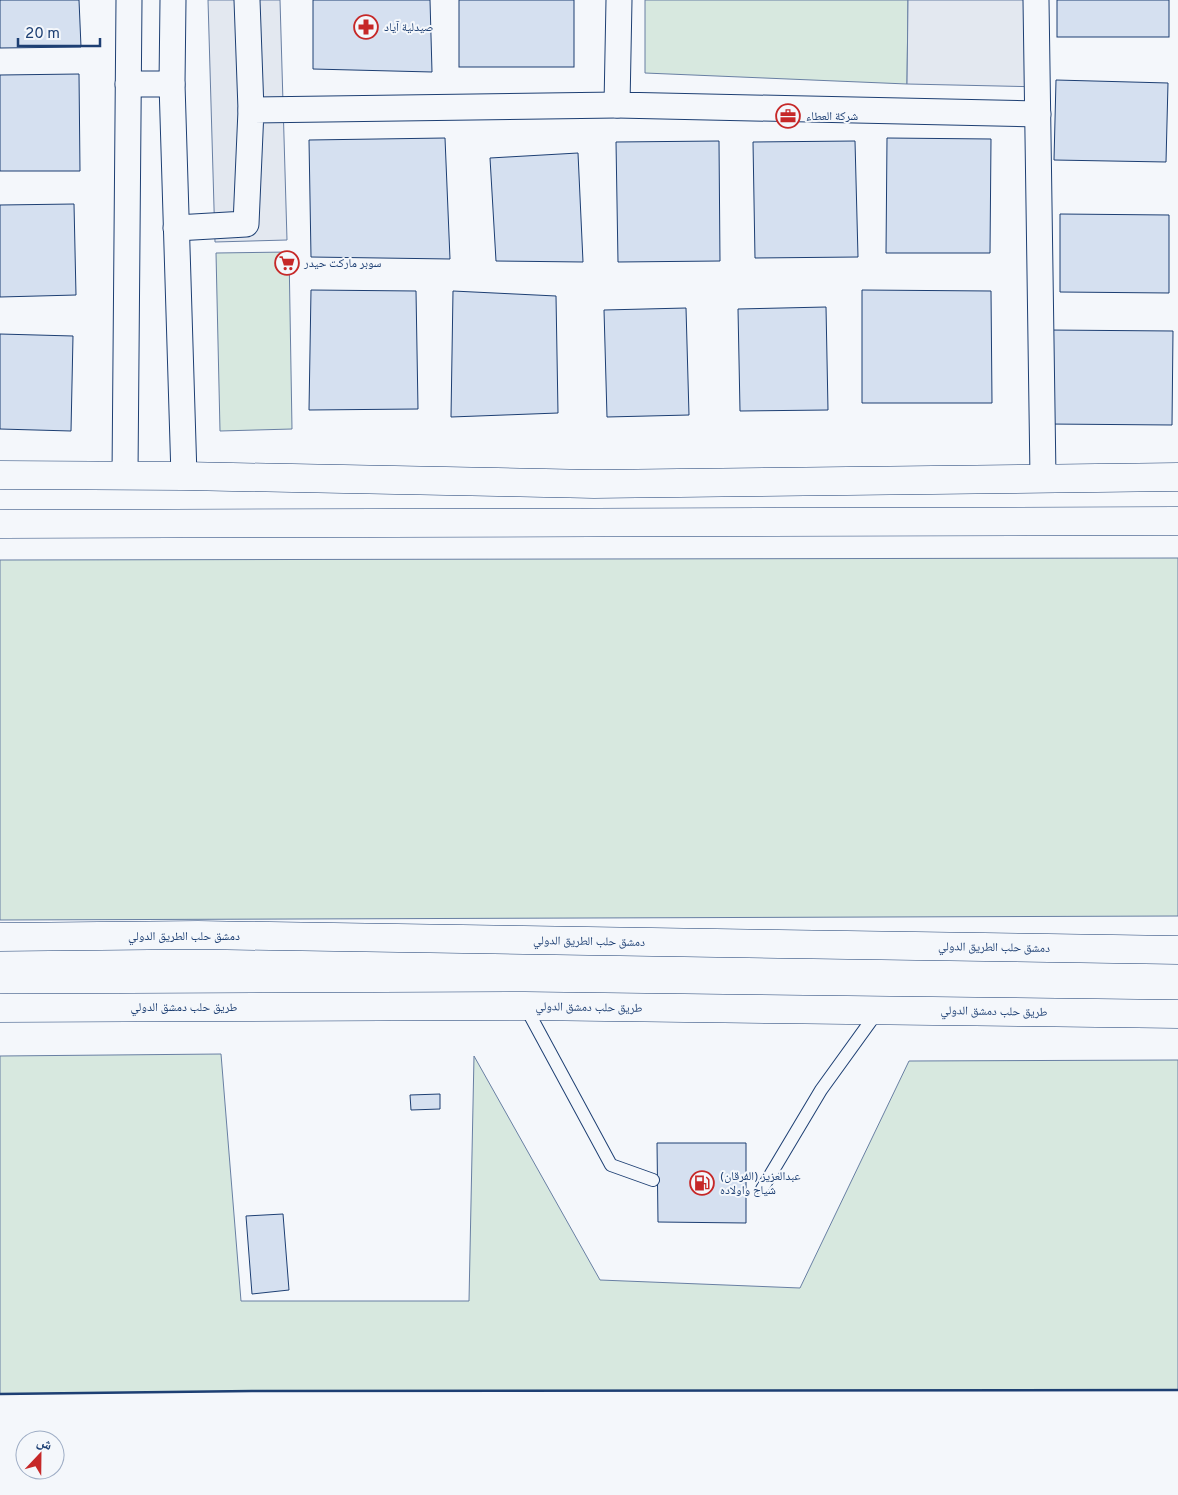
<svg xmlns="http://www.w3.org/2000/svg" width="1178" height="1495" font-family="Overpass,'Noto Naskh Arabic',sans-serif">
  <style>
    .green { fill: #d7e8df; stroke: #687fa3 }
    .parking { fill: #e3e8f0; stroke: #687fa3 }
    .building { fill: #d5e0f0; stroke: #1d3f73 }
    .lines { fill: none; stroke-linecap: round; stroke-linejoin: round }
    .service-casing { stroke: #1d3f73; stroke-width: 14 }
    .minor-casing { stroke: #1d3f73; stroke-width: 27 }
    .tertiary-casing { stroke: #1d3f73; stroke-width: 29 }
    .trunk-casing { stroke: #1d3f73; stroke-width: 29 }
    .service { stroke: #f4f7fb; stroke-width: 12 }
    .minor { stroke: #f4f7fb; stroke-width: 25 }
    .tertiary { stroke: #f4f7fb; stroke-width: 28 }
    .trunk { stroke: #f4f7fb; stroke-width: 28 }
    .wall { stroke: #1d3f73; stroke-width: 2.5 }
    .labels { text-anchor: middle; stroke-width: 4; stroke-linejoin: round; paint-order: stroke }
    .poi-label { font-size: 12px; fill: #1d3f73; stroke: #f4f7fb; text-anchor: start }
    .street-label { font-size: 12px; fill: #1d3f73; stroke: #f4f7fb }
  </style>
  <rect width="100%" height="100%" fill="#f4f7fb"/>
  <g class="green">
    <path d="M645,0H908L907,84L645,73Z"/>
    <path d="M289,252L292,429L220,431L216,253Z"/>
    <path d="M1178,558V916L0,920V560Z"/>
    <path d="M221,1054L241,1301H469L474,1056L600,1280L800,1288L909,1061L1178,1060V1390L252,1391L0,1394V1056Z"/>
  </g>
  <g class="parking">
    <path d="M208,0H280L287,240L215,242Z"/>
    <path d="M908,0H1045L1044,87L907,84Z"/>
  </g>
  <g class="building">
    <path d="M0,0H79L81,47L0,48Z"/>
    <path d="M313,0H430L432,72L313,69Z"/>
    <rect x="459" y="0" width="115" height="67"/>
    <rect x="1057" y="0" width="112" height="37"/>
    <path d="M79,74L80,171H0V75Z"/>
    <path d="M1056,80L1168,83L1166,162L1054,160Z"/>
    <path d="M445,138L450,259L311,257L309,140Z"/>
    <path d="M887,138L991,139L990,253H886Z"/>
    <path d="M719,141L720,261L618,262L616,142Z"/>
    <path d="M855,141L858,257L755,258L753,142Z"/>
    <path d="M578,153L583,262L496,261L490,158Z"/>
    <path d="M74,204L76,295L0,297V205Z"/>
    <path d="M1060,214L1169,215V293L1060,292Z"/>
    <path d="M311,290L416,291L418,409L309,410Z"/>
    <path d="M862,290L991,291L992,403H862Z"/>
    <path d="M453,291L556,296L558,413L451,417Z"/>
    <path d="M826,307L828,410L740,411L738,309Z"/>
    <path d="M686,308L689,415L607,417L604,310Z"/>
    <path d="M1048,330L1173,331L1172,425L1048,424Z"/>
    <path d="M0,334L73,336L71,431L0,429Z"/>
    <path d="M440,1094V1109L411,1110L410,1095Z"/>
    <path d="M657,1143H746V1223L658,1222Z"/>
    <path d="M283,1214L289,1290L252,1294L246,1216Z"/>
  </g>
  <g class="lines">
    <g class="service-casing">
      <g id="service">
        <path d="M525,1006L611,1165L653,1180"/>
        <path d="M762,1189L821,1090L878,1011"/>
      </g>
    </g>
    <g class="minor-casing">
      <g id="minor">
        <path d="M173,0L172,84L184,476"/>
        <path d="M247,0L251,110"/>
        <path d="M619,0L617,105L1038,114"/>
        <path d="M1036,0L1043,477"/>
        <path d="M128,84H172"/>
        <path d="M176,228L246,224L251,110L617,105"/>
        <path d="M125,475L129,0"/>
      </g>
    </g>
    <g class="tertiary-casing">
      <g id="tertiary">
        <path d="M0,475L184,476L594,484L1178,477"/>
        <path d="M0,524L1178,521"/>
      </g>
    </g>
    <g class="trunk-casing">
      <g id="trunk">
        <path d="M0,937L198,935L1178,950"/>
        <path d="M0,1008L525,1006L1178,1014"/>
      </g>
    </g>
    <use href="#service" class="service"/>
    <use href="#minor" class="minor"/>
    <use href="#tertiary" class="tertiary"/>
    <use href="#trunk" class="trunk"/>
    <path class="wall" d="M0,1394L252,1391L1178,1390"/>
  </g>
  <defs>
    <g id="pharmacy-ring" transform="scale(1.25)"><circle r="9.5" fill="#f4f7fb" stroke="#c62828" stroke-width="1.5"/><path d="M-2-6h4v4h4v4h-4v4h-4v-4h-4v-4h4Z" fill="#c62828"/></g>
    <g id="office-ring" transform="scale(1.25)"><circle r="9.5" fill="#f4f7fb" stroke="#c62828" stroke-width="1.5"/><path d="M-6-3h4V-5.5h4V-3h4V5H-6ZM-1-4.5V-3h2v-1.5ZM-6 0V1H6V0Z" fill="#c62828"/></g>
    <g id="supermarket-ring" transform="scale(1.25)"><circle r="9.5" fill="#f4f7fb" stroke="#c62828" stroke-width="1.5"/><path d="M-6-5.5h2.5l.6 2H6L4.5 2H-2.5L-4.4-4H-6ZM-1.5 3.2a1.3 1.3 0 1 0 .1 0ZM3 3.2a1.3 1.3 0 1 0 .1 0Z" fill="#c62828"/></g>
    <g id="fuel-ring" transform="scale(1.25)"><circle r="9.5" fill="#f4f7fb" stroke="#c62828" stroke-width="1.5"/><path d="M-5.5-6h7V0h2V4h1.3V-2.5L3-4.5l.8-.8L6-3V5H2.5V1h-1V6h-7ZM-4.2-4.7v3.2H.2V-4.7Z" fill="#c62828"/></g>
  </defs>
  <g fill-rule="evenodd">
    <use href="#pharmacy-ring" x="366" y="27"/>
    <use href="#office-ring" x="788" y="116"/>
    <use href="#supermarket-ring" x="287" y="263"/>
    <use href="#fuel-ring" x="702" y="1183"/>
  </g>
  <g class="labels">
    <g class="poi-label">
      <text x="384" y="31">صيدلية آياد</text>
      <text x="806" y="120">شركة العطاء</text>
      <text x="304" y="267">سوبر ماركت حيدر</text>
      <text x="720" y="1180">(الفرقان) عبدالعزيز<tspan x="720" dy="14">شياح واولاده</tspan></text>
    </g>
    <g class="street-label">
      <text x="184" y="940">دمشق حلب الطريق الدولي</text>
      <text transform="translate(589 941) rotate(1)" y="4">دمشق حلب الطريق الدولي</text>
      <text transform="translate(994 947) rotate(1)" y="4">دمشق حلب الطريق الدولي</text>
      <text x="184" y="1011">طريق حلب دمشق الدولي</text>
      <text transform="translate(589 1007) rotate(1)" y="4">طريق حلب دمشق الدولي</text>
      <text transform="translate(994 1011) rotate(1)" y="4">طريق حلب دمشق الدولي</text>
    </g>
  </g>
  <g transform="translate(40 1455) rotate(22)"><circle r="24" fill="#f4f7fb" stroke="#9eadc5"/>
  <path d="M0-4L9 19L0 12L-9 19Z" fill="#c62828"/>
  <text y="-8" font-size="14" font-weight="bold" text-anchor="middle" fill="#1d3f73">ش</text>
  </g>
  <path d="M18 38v8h82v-8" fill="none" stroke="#1d3f73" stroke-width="2.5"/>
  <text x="25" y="38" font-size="15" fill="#1d3f73" stroke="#f4f7fb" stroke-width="4" paint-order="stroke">20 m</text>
</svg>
